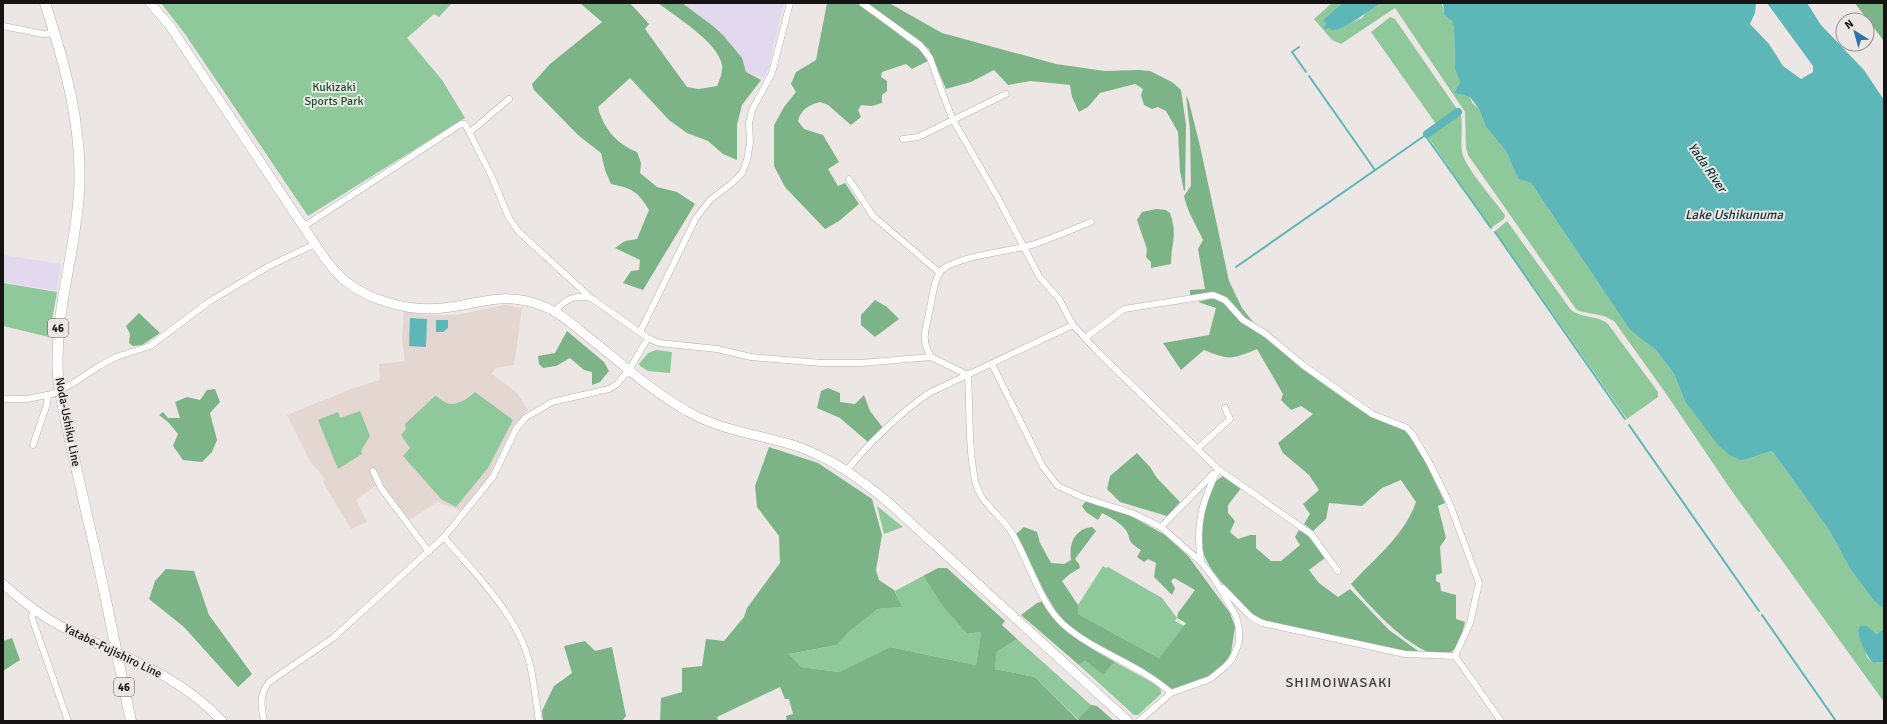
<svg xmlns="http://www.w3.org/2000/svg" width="1887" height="724" font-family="Signika,sans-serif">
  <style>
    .commercial { fill: #e2d9ee }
    .built { fill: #e4d6d1 }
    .green { fill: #8fc89b }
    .forest { fill: #7cb488 }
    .water { fill: #5db7b9 }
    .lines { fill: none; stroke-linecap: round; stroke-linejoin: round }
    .stream { stroke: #5db7b9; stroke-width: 2 }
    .canal { stroke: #5db7b9; stroke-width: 8 }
    .street-casing { stroke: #b6b1af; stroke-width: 7 }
    .secondary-casing { stroke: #b6b1af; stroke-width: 10 }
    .primary-casing { stroke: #b6b1af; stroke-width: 11 }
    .street { stroke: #fff; stroke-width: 6 }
    .secondary { stroke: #fff; stroke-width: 9 }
    .primary { stroke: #fff; stroke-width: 10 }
    .labels { text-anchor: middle; stroke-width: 4; stroke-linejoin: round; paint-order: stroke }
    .shield { fill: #ece6e4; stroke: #565252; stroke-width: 1 }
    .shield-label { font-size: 11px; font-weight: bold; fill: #151313 }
    .park-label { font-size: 12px; fill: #18562d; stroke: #ece6e4 }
    .street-label { font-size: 12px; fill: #151313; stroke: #ece6e4 }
    .water-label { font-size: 13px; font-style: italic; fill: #0b3738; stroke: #ece6e4 }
    .quarter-label { font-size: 14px; letter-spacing: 1px; fill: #403c3a; stroke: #ece6e4 }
  </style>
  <rect width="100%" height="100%" fill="#ece6e4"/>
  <g class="commercial">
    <path d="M682,3H784L769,66L764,78L746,72L742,58L723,35Z"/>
    <path d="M3,255L61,264L57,291L3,282Z"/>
  </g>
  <path class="built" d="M505,305L522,308L514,365L495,368L492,374L516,392L528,410L512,429L489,476L461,511L437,502L408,521L384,486L374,467L370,471L378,484L356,500L367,522L351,529L323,482L325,479L310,461L287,415L354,388L380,380L379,364L405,361L402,339L404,311L425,315H456Z"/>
  <g class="green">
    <path d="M161,3H452L439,17L434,14L407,38L442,80L465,118L308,216L185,34Z"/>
    <path d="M1332,3H1342L1323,20L1326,24L1323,28H1329L1332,31L1362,18L1367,11L1381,3H1442L1444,15L1453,21L1454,28L1455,69L1460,82L1454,93L1470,97L1472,103L1479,109L1486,127L1506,151L1518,179L1531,183L1630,330L1656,350L1674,374L1685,401L1747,459L1772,451L1829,530L1851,570L1873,600L1884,609V629L1876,634L1858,630L1867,657L1873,663L1884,662V702L1729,487L1667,395L1614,321L1604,316L1579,311L1576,309L1468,155L1466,148L1465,112L1395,8L1341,44L1332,40L1314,19Z"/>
    <path d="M1390,17L1395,19L1457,109L1436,124L1371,32Z"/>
    <path d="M1460,112C1464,125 1460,138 1462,152C1464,166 1495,201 1505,215L1504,219L1491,228L1427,135Z"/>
    <path d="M1507,221L1571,310C1583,319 1598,315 1608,324L1658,392V397L1627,419L1495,231Z"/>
    <path d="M3,283L57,292L49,337L3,326Z"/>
    <path d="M656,350L672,352L670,373L648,371L640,366L639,364L648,353Z"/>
    <path d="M475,392L513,420L488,468L456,507L441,499L403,456L410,448L401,435L406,429L405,424L435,396C439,397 439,399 443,401C454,409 467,399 475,392Z"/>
    <path d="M360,411L370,436L361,451L362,454L338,469L318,420L338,412L340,418Z"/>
    <path d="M877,506L903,527L884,534Z"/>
    <path d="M1103,566L1106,568L1108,567L1162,598L1177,618L1175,621L1184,626L1159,658L1078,614V605Z"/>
    <path d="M923,576L944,608L967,634L981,632L976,665L890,647L839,672L801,667L789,654L837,645L850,631L878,609L901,607L895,591Z"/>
    <path d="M1017,639L1091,705L1079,720L1035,677L995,669L997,652Z"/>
    <path d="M1085,659L1103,675L1115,662L1157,685L1161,690V694L1138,715H1134L1079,665Z"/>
  </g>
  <g class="forest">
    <path d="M580,3H630L649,24L645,29L687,87L699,89L717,86C720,79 723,72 722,65C718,42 676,17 658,3H682L713,26L723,35L742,58L746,72L761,80L742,105L737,125V160L723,154L708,141L687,133L669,120L630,78L598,107C603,128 617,144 637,152L641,163L640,173L657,187L677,192L695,204L643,290L623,283L631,271L639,270L640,260L615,248L625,241L637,239L649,210C638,191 631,188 611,184L605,170L601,153L578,135L534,90L532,84L550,64L602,22Z"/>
    <path d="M827,3H857L920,50L928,61L912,69L906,64L882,72L881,77L887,81V91L882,95V103L872,106L861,105L858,110L861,117L851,125L828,105L820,102C809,105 801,109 798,121L804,129L823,135L839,162L828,169L838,186L845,183L859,204L839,221L825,229L785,187L774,166V125L784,107L796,92L791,84L796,72L816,60Z"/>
    <path d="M867,3H889L942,33L1056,64L1105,71L1139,70L1150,71L1172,82L1181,90L1186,125L1185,190L1184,191L1180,171L1178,132L1166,111L1158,107L1152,109L1144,105L1141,95L1143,89L1135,84L1100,93L1088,107L1079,112L1072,97L1070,85L1031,81L1008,85L994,70L971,82L946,89L929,49Z"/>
    <path d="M1855,3H1884V41L1857,6Z"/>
    <path d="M1186,95L1189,102L1200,146L1229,281L1242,308L1256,326L1245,320L1229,300L1222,295L1212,292L1190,296V290L1205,289L1198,249L1203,240C1196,224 1188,214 1184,196L1191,186L1190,130Z"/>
    <path d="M1156,209L1166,210L1170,213C1178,236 1171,242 1171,264L1151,268V262L1146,257L1147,249L1137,220L1142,212Z"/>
    <path d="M1213,298L1226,304L1241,322L1267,339L1301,368L1353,405L1374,418L1406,431L1423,457L1445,503L1438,506L1446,538L1440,547L1442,573L1436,575V581L1440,583L1441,591L1456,595V619L1465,622C1463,630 1459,647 1451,652C1423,668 1367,603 1351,584C1375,558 1404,536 1416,502L1401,480L1382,488L1362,506L1329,503L1326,519L1313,531L1304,524L1310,514L1303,504L1319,490L1309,475L1283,453L1278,443L1313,414L1301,406L1291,410L1281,400L1283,394L1257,349C1231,360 1229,360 1204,350L1181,370L1163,343L1209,335L1216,308L1198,302Z"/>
    <path d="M875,300L887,307L899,319L875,337L861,325V315Z"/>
    <path d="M139,313L160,333L142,345L133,346L129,343L130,334L126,326Z"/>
    <path d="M567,331L604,362L609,371L600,382L592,385V372L584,370L570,358L556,366L543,368L539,364L538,356L555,353Z"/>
    <path d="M828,388L840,393V402L855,404L864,395L870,411L883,428L868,442L840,418L817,408L821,391Z"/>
    <path d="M215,389L220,402L210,413L217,440L212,452L202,462L183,460L173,446L178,434L169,423L159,415L163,412L168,418H180L175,402L187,397L200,400L207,390Z"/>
    <path d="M769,447L818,463L872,499L882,535L876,570L879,580L894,590L902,607L878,609L850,631L837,645L789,654L801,667L839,672L890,647L976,665L981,632L967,634L944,608L923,576L938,568H947L1005,621L1002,625L1017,639L997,652L995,669L1035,677L1078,720L1091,705L1097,706L1114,721H787L786,716L793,714L789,699H785L780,687L717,717L718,721H660L661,698L682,692V668L702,666L706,639L724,641L744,617L747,608L780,563L779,536L757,507L755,486Z"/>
    <path d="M1137,453L1150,467L1157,478L1180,502L1167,516L1120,502L1107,489L1110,476Z"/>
    <path d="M1223,476L1242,487L1228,505V513L1235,521L1230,532L1238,539L1250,535H1256V548L1271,561H1281L1300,545L1295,537L1299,530L1309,536L1325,558L1309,570L1319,583L1338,597L1350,589L1389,630L1421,653L1407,652L1265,621C1251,615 1242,604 1232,594C1190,549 1198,538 1213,483Z"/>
    <path d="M1086,501L1131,516L1167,536L1188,556L1230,613L1235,627L1231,653L1225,663L1218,670L1207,677L1172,689L1142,668L1077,633L1065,622L1055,610L1044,591L1016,534L1024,527L1037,532L1040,543L1051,563L1064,564L1071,560C1069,544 1074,529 1092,527L1096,531L1075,559L1079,564L1080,568L1070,574L1062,581L1078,605V614L1159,658L1186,623L1177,618L1178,613L1195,590L1174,578L1171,581L1175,588L1172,595L1154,577L1156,563L1148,559L1144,562L1137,557L1141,550C1124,540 1133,538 1124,528C1118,521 1110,517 1102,513L1098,520L1086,512L1082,506Z"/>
    <path d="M166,569L194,571L209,615L252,674L238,687L184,627L149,599L155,581Z"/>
    <path d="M1043,601C1065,634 1081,643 1115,662L1103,675L1085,660L1079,665L1021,615L1037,603Z"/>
    <path d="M12,638L20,660L3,671V641Z"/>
    <path d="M585,641L595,651L612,647L626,716L622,721H543L542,711L554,686L572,673L564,646Z"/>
  </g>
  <g class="water">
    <path d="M1342,3H1381C1364,13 1351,26 1332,31L1329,28L1324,29L1323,28L1326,24L1323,20Z"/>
    <path d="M1443,3H1756L1755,13L1750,24L1769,44L1783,66L1801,79L1813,72V66L1767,3H1807L1821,25L1864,70L1884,100V609L1873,600L1851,570L1829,530L1772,451L1747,459L1740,460L1730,455L1718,445L1685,401L1674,374L1656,350L1630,330L1531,183L1518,179L1506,151L1486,127L1479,109L1470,97L1454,93L1460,82L1455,69L1454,28L1452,21L1444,15Z"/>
    <path d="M410,318L427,319L426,347L409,346Z"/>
    <path d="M436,320H448V328L443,332H436Z"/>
    <path d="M1861,626H1866L1876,634L1884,629V662L1873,663C1865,654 1860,642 1858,630Z"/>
  </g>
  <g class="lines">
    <g class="stream">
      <path d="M1299,47L1292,52L1306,72"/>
      <path d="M1309,76L1375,170"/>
      <path d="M1425,135L1491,228"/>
      <path d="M1495,232L1625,419"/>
      <path d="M1236,267L1427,134"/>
      <path d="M1629,425L1759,611"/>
      <path d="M1762,615L1836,721"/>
    </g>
    <path class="canal" d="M1427,134L1458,112"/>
    <g class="street-casing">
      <g id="street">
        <path d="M862,3L920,45L930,58L943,95L953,120L998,198L1039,276L1059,299L1073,325L1099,353L1218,469L1311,534L1338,571"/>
        <path d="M3,26L43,34L55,33"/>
        <path d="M470,132L509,99"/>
        <path d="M903,139L918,137L1006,94"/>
        <path d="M849,179L873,216L940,273"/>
        <path d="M303,227L461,124H465L491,175L509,218L519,232L591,298"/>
        <path d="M555,311C566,299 575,294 591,298L648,338L659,343L717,349L751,357L821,363H861L931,357L968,375C970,409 968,452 976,484C981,503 1000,515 1010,530C1029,559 1038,602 1064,625C1096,653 1139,664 1171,693"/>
        <path d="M640,332L696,218L710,200L732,183L742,173L747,160L750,143L749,123L752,110L772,73L790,3"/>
        <path d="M1085,338L1124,309L1213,295L1225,300L1243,320L1266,334L1303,365L1372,414L1407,428L1413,435L1429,462L1449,502L1479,583L1470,623L1455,656"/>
        <path d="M931,357C921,340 925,332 929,313C932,301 933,282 940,272C952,257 1009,251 1028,246C1049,240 1070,230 1091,222"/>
        <path d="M992,364L1043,467L1058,486L1082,497L1132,513L1161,527L1201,562L1215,580L1236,616L1239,629V643L1232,659L1226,666L1210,679L1171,693L1139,721"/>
        <path d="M3,399H27L52,394L72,384L99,366L116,357L150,346L210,301L269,266L315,244"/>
        <path d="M33,445L47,404L48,395"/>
        <path d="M1198,448L1230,419L1225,408"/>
        <path d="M847,470C868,444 901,412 929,393L1073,325"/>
        <path d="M373,471L381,488L429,552"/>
        <path d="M1161,527L1213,474"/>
        <path d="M444,537C473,572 510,607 526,651C534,673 535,698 539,721"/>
        <path d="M1201,562C1195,525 1202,502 1218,469"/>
        <path d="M1223,588L1251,617L1262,623L1405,654L1455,656"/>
        <path d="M33,609L32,618L68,721"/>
        <path d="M1455,656L1501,721"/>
        <path d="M264,721C261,706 259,695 269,682L333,638L444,537L493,477L516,429L525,418L552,402L609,389L617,384L629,370L648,338"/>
      </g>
    </g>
    <g class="secondary-casing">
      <g id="secondary">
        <path d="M150,3L170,26L315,244C324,257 332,270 344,280C369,301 411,312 443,308C480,304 503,291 540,305C558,311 572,324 587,336C619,361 651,391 687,411C719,430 757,434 793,445C830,457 859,478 888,502L1128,721"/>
        <path d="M3,584C23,602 44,618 68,630C124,658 177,673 222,721"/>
      </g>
    </g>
    <g class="primary-casing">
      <path id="primary" d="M45,3C65,65 83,127 79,193C75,255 54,313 58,376C60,398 66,419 70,441C78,474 85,508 93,541C107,601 118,661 131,721"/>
    </g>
    <use href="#street" class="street"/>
    <use href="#secondary" class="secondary"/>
    <use href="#primary" class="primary"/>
  </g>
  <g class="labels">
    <g class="shield">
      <rect x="48" y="319" width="20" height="18" rx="3"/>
      <rect x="114" y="678" width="20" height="18" rx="3"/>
    </g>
    <g class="shield-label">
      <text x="58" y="332">46</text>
      <text x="124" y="691">46</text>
    </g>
    <g class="park-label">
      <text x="334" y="91">Kukizaki<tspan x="334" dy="14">Sports Park</tspan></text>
    </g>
    <g class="street-label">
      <text transform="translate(68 422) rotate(79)" y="4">Noda-Ushiku Line</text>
      <text transform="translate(113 651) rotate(26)" y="4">Yatabe-Fujishiro Line</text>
    </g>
    <g class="water-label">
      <text transform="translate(1708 167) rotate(55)" y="5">Yada River</text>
      <text x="1734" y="219">Lake Ushikunuma</text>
    </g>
    <g class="quarter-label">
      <text x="1339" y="687">SHIMOIWASAKI</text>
    </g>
  </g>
  <rect width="1887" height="724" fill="none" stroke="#151313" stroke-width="8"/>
  <g transform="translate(1855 32) rotate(323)"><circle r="19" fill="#ece6e4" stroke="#969290"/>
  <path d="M0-3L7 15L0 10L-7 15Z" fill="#2d72a7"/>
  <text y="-6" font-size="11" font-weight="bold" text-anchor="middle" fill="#151313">N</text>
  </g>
</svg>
